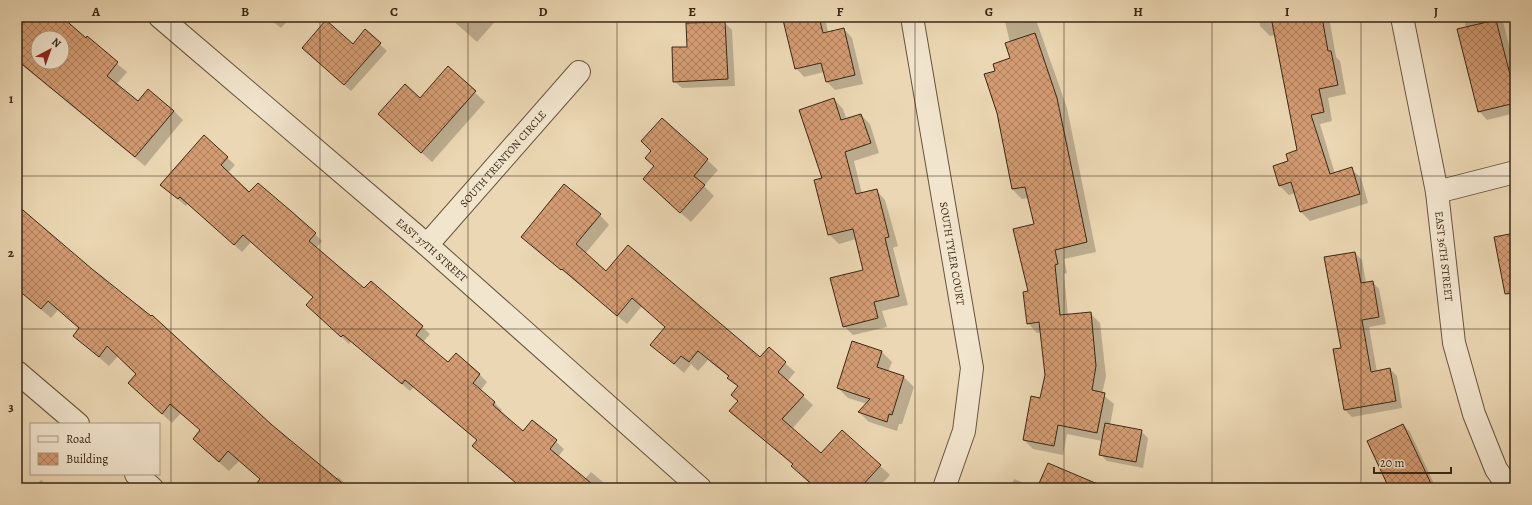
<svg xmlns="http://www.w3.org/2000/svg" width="1532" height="505" font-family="Alegreya,serif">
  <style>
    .shadow { fill: #0003; fill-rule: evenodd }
    .building { fill: url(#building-cross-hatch); stroke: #3a2814; fill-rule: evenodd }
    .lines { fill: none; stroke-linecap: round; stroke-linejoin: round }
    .minor-casing { stroke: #66543c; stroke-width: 24 }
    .minor { stroke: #f2e5ce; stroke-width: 22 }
    .grid { fill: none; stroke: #3a2814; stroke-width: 1; stroke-opacity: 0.55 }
    .labels { text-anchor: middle; stroke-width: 3.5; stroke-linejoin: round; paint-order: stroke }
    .street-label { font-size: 11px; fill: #3a2814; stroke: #f2e5ce }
    .neatline { fill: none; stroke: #3a2814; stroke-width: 1.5 }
    .grid-label { font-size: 13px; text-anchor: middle; font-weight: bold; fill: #3a2814 }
  </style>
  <defs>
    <pattern id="building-cross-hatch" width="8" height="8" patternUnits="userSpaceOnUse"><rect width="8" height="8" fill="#d39b72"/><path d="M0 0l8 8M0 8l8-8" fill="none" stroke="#ac7e5c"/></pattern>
  </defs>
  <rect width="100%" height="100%" fill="#ebd7b3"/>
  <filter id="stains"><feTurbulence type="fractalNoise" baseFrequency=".005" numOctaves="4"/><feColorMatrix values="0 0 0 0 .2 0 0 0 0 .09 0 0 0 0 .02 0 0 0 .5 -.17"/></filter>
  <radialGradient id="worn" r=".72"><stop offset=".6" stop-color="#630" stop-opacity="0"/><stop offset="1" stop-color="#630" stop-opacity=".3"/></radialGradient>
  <g class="shadow">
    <path d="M17,17H61L127,72L116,85L138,102L174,111L183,120L145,166L17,61ZM38,38H62V62H38Z"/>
    <path d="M267,17H291L281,28Z"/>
    <path d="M449,17H499L477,42Z"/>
    <path d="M502,17H513L508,23Z"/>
    <path d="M789,17H825L828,33L844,29L852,38L863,84L835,90L827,82L824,72L804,77L796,68Z"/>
    <path d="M1004,17H1035L1067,108L1096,252L1064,259L1067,273L1064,274L1068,316L1090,313L1100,323L1106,376L1102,394L1114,404L1110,425L1141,431L1148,438L1143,468L1107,461L1100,454L1102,441L1067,434L1063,455L1033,449L1024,440L1041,399L1046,375L1041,332L1037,333L1028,323L1035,225L1029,198L1022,199L1012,189L998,113L996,71L1011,58L1010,43Z"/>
    <path d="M1259,17H1329L1336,57L1340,61L1346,94L1328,98L1332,121L1320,124L1335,174L1351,169L1361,178L1368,203L1310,221L1301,212L1295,193L1289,195L1280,186L1290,162L1298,151L1275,35L1270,36L1260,26Z"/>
    <path d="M1464,17H1502L1515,70V113L1487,120L1479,111Z"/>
    <path d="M725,23L732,30L735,86L682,88L674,81L688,48L687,24Z"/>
    <path d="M366,31L387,51L351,91L311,55L353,45Z"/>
    <path d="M448,68L485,102L432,162L389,124L420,99Z"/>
    <path d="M834,99L843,109L847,120L861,115L870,124L879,153L854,161L862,194L876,190L885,200L898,246L893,248L908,305L882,311L887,327L853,335L844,326L864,271L856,239L839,244L829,234L823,178Z"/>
    <path d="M662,119L718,170L704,186L714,196L691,222L654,189L655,166L652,151Z"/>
    <path d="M204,136L235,165L228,173L249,194L315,234L322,241L316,248L350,279L422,327L430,334L423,342L448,363L456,355L480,375L487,382L481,390L502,410L500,412L523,432L533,421L564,449L558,457L585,479L591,472L610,488H523L478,441L414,387L410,391L351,341L349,344L314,312V297L251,242L242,252L188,203L186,206L169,192Z"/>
    <path d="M600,215L609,225L585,254L606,272L760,359L769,349L795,372L787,382L813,405L792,429L821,454L842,431L890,475L878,488H817L793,465L731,411L739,402L732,395L738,387L729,377L708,360L698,371L691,364L684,373L652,345L666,327L642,306L627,324L522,237Z"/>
    <path d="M17,221L336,479L338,477L351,488H254L261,480L239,461L229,471L204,449L201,431L181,413L172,423L139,393L137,374L118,356L109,366L74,336L80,329L58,310L51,318L17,289Z"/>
    <path d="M1355,253L1362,260L1366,283L1372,282L1379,289L1386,324L1369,327L1377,372L1390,369L1397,376L1402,408L1352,417L1345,410L1342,349Z"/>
    <path d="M882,352L892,362L888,372L904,377L914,387L902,424H899L897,431L869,422L859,412L867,404L848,398L838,388Z"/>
    <path d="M1403,425L1410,432L1436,488H1391Z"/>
    <path d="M1014,479L1035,488H1011Z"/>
    <path d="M41,480L51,488H33Z"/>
    <path d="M17,483L22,488H17Z"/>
  </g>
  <g class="building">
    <path d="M17,17H62L86,38L87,36L118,62L107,76L138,101L148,89L174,111L135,157L17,60ZM38,38H62V62H38Z"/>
    <path d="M795,17H819L823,33L844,28L855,75L826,82L821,63L795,69L783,20Z"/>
    <path d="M1271,17H1322L1328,51H1331L1338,85L1319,89L1324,112L1311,115L1330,174L1352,167L1360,194L1300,212L1291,182L1279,186L1273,166L1288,161L1286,154L1297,150Z"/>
    <path d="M326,20L353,44L365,29L381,43L344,85L302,48Z"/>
    <path d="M1496,20L1515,94V103L1478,112L1457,29Z"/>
    <path d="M725,22L728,79L673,82L672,47H687L686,23Z"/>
    <path d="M1035,33L1057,98L1087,242L1055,250L1058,264L1055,265L1060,315L1091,312L1096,366L1092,390L1105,393L1097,433L1058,425L1054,446L1023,440L1031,396L1040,398L1045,375L1039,322L1027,324L1023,292L1028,291L1013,229L1034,224L1025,187L1012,189L997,113L984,74L995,71L993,64L1010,58L1005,43Z"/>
    <path d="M448,66L476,91L421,153L378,114L405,84L420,98Z"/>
    <path d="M834,98L841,120L861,114L871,143L845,152L856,194L877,189L889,237L885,238L899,296L874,302L878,318L843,327L830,278L863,270L853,229L828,235L814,180L822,178L799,110Z"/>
    <path d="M662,118L708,159L694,176L705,185L680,213L643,179L654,166L645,158L651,151L641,141Z"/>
    <path d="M204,135L228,157L221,165L249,192L258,183L291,211L316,233L309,241L364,288L371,281L423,326L416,335L448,362L456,353L480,374L473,383L495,402L493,405L523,431L532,420L557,440L550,449L597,488H522L472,446L477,440L405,380L402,384L343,335L341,337L306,305L313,297L243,235L234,245L180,197L178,199L160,185Z"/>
    <path d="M564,184L601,214L576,244L606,271L628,245L760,357L769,347L786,362L778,372L804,395L782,419L821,453L842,430L881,465L860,488H816L791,466L793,464L729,411L738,401L731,395L738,386L727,378L729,376L698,351L689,362L681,356L674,364L650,345L665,327L632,298L617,316L562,269L561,270L521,237Z"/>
    <path d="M17,205L92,269L151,316L152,315L272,425L348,488H253L260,479L228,451L219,462L193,439L200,430L170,404L162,414L128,383L136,374L107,346L99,357L73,336L79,328L48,301L41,309L17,289Z"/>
    <path d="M1515,233V293L1505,294L1494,237Z"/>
    <path d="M1355,252L1361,283L1373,281L1379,317L1362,320L1371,372L1390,368L1396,401L1344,410L1333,349L1341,348L1324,257Z"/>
    <path d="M852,341L882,351L877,367L904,376L892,415L889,414L887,422L858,412L870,399L837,388Z"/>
    <path d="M1105,423L1142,430L1136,462L1099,455Z"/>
    <path d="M1403,424L1433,488H1389L1367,441Z"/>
    <path d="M1048,463L1107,488H1037Z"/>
  </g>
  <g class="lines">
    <g class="minor-casing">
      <g id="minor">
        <path id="s1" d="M160,17L427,245L700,488"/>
        <path id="s2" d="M912,17L972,368L964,431L944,488"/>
        <path id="s3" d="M1402,17L1437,192L1454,343L1474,414L1496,469L1509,488"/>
        <path d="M1437,192L1515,172"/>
        <path id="s4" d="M427,245L579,72"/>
        <path d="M17,372L78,424"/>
        <path d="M136,474L152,488"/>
      </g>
    </g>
    <use href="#minor" class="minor"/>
  </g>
  <path class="grid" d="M171,17V488M320,17V488M468,17V488M617,17V488M766,17V488M915,17V488M1064,17V488M1212,17V488M1361,17V488M17,176H1515M17,329H1515"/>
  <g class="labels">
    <g class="street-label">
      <text dy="4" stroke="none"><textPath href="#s4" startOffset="115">SOUTH TRENTON CIRCLE</textPath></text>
      <text dy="4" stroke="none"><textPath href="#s1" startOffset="358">EAST 37TH STREET</textPath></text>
      <text dy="4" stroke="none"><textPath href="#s2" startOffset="240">SOUTH TYLER COURT</textPath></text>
      <text dy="4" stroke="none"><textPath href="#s3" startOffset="243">EAST 36TH STREET</textPath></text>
    </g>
  </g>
  <rect width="1532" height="505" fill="none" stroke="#ebd7b3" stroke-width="44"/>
  <rect x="30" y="423" width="130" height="52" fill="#f2e5ce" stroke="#a89984"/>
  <rect x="38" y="436" width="20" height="6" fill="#f2e5ce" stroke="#a89984"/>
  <text x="66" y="443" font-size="12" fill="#3a2814">Road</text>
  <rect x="38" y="453" width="20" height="12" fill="url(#building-cross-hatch)" stroke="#a89984"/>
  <text x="66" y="463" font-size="12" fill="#3a2814">Building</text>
  <g transform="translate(50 50) rotate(41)"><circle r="19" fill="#f2e5ce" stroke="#a89984"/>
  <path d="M0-3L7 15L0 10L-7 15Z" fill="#8f2418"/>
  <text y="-6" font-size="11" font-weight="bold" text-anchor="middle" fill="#3a2814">N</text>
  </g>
  <path d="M1374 467v6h77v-6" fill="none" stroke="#3a2814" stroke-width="2"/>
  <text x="1380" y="467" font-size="12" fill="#3a2814" stroke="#f2e5ce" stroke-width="3" paint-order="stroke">20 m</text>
  <rect x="22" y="22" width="1488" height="461" class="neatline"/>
  <g class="grid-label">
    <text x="96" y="16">A</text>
    <text x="245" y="16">B</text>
    <text x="394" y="16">C</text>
    <text x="543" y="16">D</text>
    <text x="692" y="16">E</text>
    <text x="840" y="16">F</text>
    <text x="989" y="16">G</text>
    <text x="1138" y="16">H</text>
    <text x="1287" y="16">I</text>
    <text x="1436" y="16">J</text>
    <text x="11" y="103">1</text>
    <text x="11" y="257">2</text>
    <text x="11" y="411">3</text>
  </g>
  <rect width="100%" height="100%" filter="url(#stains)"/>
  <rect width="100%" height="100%" fill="url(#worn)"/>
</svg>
